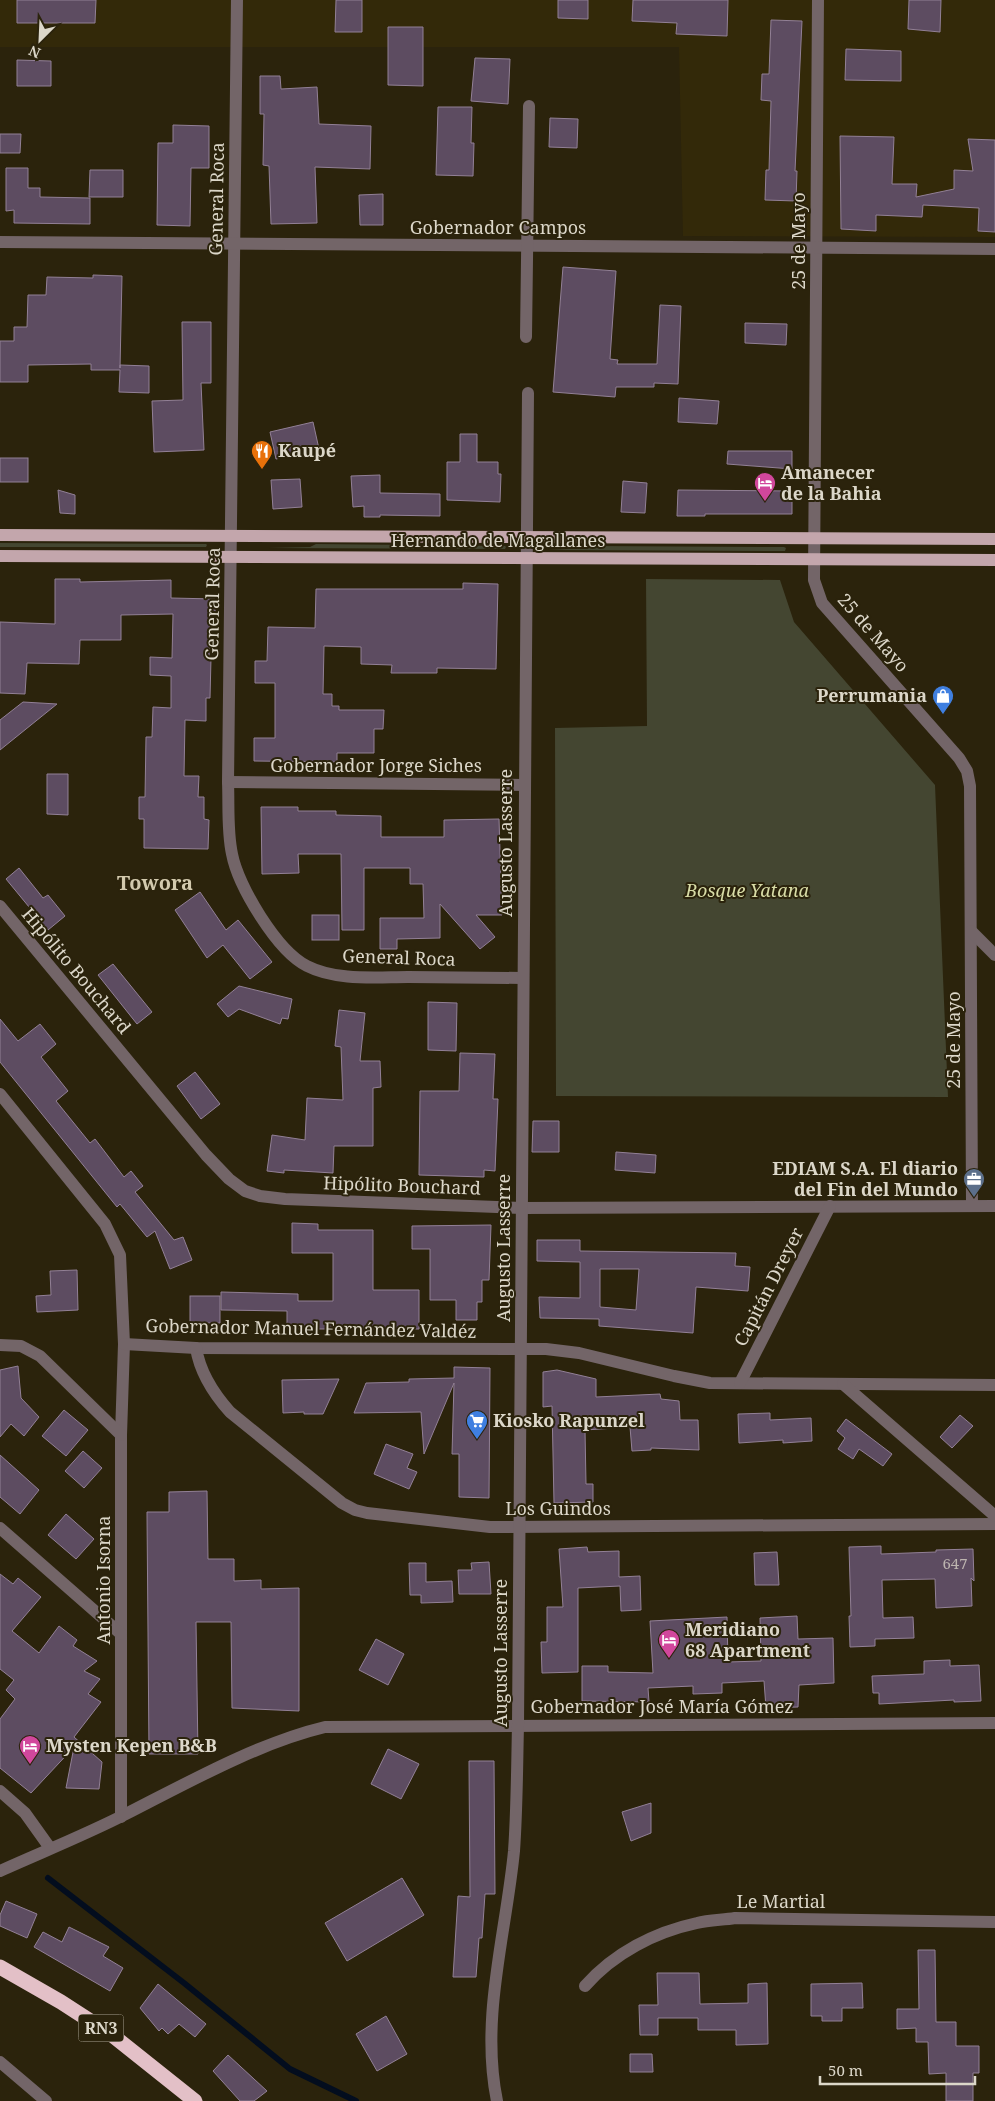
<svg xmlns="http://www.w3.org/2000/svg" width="995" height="2101" font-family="'Noto Serif',serif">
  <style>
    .built { fill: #332909 }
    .green { fill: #444631 }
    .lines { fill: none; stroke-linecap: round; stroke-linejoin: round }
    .stream { stroke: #030d1e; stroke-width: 6 }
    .building { fill: #5d4c61; stroke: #928096; fill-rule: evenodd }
    .minor { stroke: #736568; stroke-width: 12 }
    .major { stroke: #c3a6ac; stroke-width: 12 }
    .highway { stroke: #e3c0c7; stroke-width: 15 }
    .labels { text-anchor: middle; stroke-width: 4; stroke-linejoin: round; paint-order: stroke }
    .number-label { font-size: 15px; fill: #bcb4af }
    .shield { fill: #2b230c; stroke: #a7a190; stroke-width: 1 }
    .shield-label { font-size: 16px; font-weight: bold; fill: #dcd7c9 }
    .street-label { font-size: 18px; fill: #dcd7c9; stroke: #2b230c }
    .poi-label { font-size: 18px; font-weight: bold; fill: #dcd7c9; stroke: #2b230c; text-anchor: start }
    .park-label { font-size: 18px; font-style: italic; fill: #d8dca6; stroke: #2b230c }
    .quarter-label { font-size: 20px; font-weight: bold; fill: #d3caae; stroke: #2b230c }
  </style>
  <rect width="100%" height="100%" fill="#2b230c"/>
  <path class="built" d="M0,0H995V237L683,236L679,47H0Z"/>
  <g class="green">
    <path d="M0,543L206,544L207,545L206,547H0Z"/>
    <path d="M316,544L505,546L506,547L505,549L268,548L310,547Z"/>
    <path d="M596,546L784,547L786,548L785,551L548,550L590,548Z"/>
    <path d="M646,579L780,580L794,622L935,785L948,1097L556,1096L555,728L647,726Z"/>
  </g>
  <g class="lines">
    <path class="stream" d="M48,1878L184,1983L290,2069L356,2101"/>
  </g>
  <g class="building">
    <path d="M17,0H96L95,23H17Z"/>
    <path d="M336,0H362V32H335Z"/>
    <path d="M558,0H588V19L558,18Z"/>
    <path d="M633,0H728L727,36L676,34L677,23L632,21Z"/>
    <path d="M909,0H941L940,32L908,29Z"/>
    <path d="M771,20L802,21L795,171H797L796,201L765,200L766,170H769L771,101L761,100L762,74H769Z"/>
    <path d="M388,27H423V86L388,85Z"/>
    <path d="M846,49L901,51V81L845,80Z"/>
    <path d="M475,58L510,59L508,104L471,101Z"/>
    <path d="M17,60L51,61V86H17Z"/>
    <path d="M260,76H280L281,89L317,87L319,124L371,126L370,169L315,167L317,223L271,224L269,166L263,165L264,114H260Z"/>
    <path d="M438,107H472L471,143H474L473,176L436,175Z"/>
    <path d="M550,118L578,119L577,148L549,147Z"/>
    <path d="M173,125L209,126V168H191L190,226L157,225L158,143H173Z"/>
    <path d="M0,134H21L20,153H0Z"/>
    <path d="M840,136L894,137L892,184H917L916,197L954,189V170L973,171L968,139L995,140V232L978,231L979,208L923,205L922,217L876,215V231L841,229Z"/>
    <path d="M6,168H28V188H40V197L90,198V224L14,223V210L6,211Z"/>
    <path d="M90,170H123V197H89Z"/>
    <path d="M383,194V225H360L359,195Z"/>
    <path d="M563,267L616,271L610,359L618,360L617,364H657L660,305L681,306L678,384L654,383V387H616L615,397L553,392Z"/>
    <path d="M93,275L122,276L120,368V365L149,366V393L119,392L120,370H91V364L28,365V382H0V341H14V327H27L28,295H46L47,277L93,278Z"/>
    <path d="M182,322H211V383H201L204,450L154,452L152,401L183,400Z"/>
    <path d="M745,323L787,324L786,345L745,343Z"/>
    <path d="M679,398L719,401L717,424L678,422Z"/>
    <path d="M313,422L319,449L276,459L270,432Z"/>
    <path d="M460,434H477V462H498V474H501L500,502L447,500V462H460Z"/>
    <path d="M728,451H792V469L727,464Z"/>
    <rect x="0" y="458" width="28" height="24"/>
    <path d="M380,475V493L440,494V516L380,515V517H364V506L353,507L351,476Z"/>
    <path d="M300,479L302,507L273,509L271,480Z"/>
    <path d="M623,481L647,483L645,513L621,512Z"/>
    <path d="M58,490L75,495V514L60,513Z"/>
    <path d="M678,490L792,491V514H705V516H677Z"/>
    <path d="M55,579H80V582L171,580V598L215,599V612H210L209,658H211L210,698H206V721L185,720L184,776H199L198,797H204V819L209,820L208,849L144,848V819H139V797H145L146,737H152L153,707L171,708V676L150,675V657L172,658L173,614L121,615V640H80L79,664L27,663L25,694L0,693V622L55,624Z"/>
    <path d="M463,583L498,584L496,669L437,668V673H391L392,665L361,664V647L324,646L323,694H332V706H339V710H384L383,729H374V753H337V762L254,761V738H275V683H255V661H267L268,627L315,628L316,589H463Z"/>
    <path d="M23,702L57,704L0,750V720Z"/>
    <path d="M47,774H68V815L47,814Z"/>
    <path d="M261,807H298V811H336V815L381,816V837H444V820L499,819L502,915H476L495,937L480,949L440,904V938L397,939V949H380V918H424L423,884H410V868H364V930H342L341,854H298L299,873L262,874Z"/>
    <path d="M19,868L43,898L48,895L65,916L48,930L6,879Z"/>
    <path d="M200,892L226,930L238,920L272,962L250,979L223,945L207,958L175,910Z"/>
    <rect x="312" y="915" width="27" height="25"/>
    <path d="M113,964L152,1012L137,1024L98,975Z"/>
    <path d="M239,986L292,999L288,1019L282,1018L280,1024L239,1009L228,1017L217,1004Z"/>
    <path d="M428,1002L457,1003L456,1051L428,1050Z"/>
    <path d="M339,1010L365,1013L360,1061H380L381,1087L373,1088V1146H334L333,1173L284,1170V1173L267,1171L272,1135L305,1140L307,1098L343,1100L341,1047L335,1046Z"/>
    <path d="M0,1019L18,1041L40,1024L56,1044L41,1057L68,1091L56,1101L90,1143L95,1139L124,1177L131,1171L143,1186L135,1192L174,1240L183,1237L192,1260L170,1269L155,1231L147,1237L120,1204L117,1207L0,1062Z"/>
    <path d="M460,1053L495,1054L493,1099H498L495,1171L484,1170V1177L419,1175L420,1091H459Z"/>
    <path d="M195,1072L220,1104L201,1119L177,1086Z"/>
    <path d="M533,1121H559V1152H532Z"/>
    <path d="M616,1152L656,1155L655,1173L615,1170Z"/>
    <path d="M292,1223L318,1224V1230H373V1290H419V1329H287V1311L221,1310V1292L298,1294V1301H333V1253H292Z"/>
    <path d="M491,1225L489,1280H482V1302H477V1320H456V1300H430V1249H412V1226Z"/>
    <path d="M537,1240H580V1251L736,1253L735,1266L750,1267L748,1291L696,1287L693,1333L599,1326V1319L540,1318L539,1297L580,1298V1262L537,1261ZM600,1269H639L636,1310L600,1307Z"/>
    <path d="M77,1270L78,1310L37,1312L36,1296L51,1295L50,1271Z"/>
    <rect x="190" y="1296" width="30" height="27"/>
    <path d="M18,1366L21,1398L39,1417L24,1436L11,1424L0,1437V1370Z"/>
    <path d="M454,1367L490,1368L489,1498L459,1497V1454H452L454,1383L424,1454L421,1412L354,1413L366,1383L409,1382V1379L454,1378Z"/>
    <path d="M557,1370L596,1379V1397L660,1394L661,1399L679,1401L680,1420H698L699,1450L651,1448V1450L632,1451L630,1427L585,1430L586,1484H593V1502L554,1503L552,1406L543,1407V1372Z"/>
    <path d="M339,1379L323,1414H304V1412L283,1413L282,1380Z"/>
    <path d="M64,1410L88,1430L66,1456L42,1436Z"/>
    <path d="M770,1413V1420L811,1418L812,1441L783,1443V1440L739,1443L738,1414Z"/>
    <path d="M960,1415L973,1426L952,1448L940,1437Z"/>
    <path d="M846,1419L892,1454L883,1466L859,1449L853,1459L838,1449L845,1438L837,1431Z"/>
    <path d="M386,1444L413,1454L407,1468L417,1472L409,1489L374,1474Z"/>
    <path d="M83,1451L102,1468L84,1488L65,1471Z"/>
    <path d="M0,1455L39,1490L20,1514L0,1497Z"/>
    <path d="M207,1491L208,1559H234V1581L261,1580V1589L299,1588V1711L232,1708L231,1622H196L198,1754H149L147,1512H169V1492Z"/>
    <path d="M66,1514L94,1539L76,1559L48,1535Z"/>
    <path d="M881,1546V1554L936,1552V1550L973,1549L974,1581L971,1578L972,1606L936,1608L935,1579L882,1580L883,1618L913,1617L914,1638L875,1639V1646L850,1647L849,1616H851L849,1547Z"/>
    <path d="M587,1547L588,1552L619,1551V1577L640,1576L641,1610L621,1611L620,1586L578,1588V1672L542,1673L541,1642H547V1607H563L559,1549Z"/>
    <path d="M777,1552L779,1585H755L754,1553Z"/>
    <path d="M489,1562L491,1594H459L458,1570H472L471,1563Z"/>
    <path d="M409,1563H426V1582L452,1581L453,1602L421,1603V1595H410Z"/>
    <path d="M0,1574L13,1584L18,1578L41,1597L12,1631L39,1653L59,1626L77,1640L73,1646L97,1661L84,1671L100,1679L88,1694L101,1702L74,1737L102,1762L99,1789L66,1788L74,1747L31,1793L0,1768V1719L15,1699L6,1690L14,1680L0,1669Z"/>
    <path d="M797,1616L798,1639L833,1638L834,1683L799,1685L798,1707L766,1708L764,1681L722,1683V1693L693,1694V1686L648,1688L649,1702L582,1701V1666H608V1672L653,1673L650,1621L727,1617L728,1662L761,1661L760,1618Z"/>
    <path d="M376,1639L404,1654L388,1685L359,1670Z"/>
    <path d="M950,1660V1666L979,1665L981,1701L954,1702V1700L879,1704V1693H873L872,1676L924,1674V1661Z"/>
    <path d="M388,1749L419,1764L401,1799L371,1784Z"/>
    <path d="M469,1761H494L495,1894H485L482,1938H479L476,1977H453L458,1896L470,1897Z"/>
    <path d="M651,1803V1833L631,1841L622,1812Z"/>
    <path d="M402,1878L424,1915L347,1961L325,1923Z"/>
    <path d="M6,1901L37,1914L27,1938L0,1926V1915Z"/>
    <path d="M69,1927L109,1947L103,1956L123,1968L110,1991L34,1947L43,1932L62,1942Z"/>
    <path d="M918,1950H935L936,2022H956V2046H979V2073H973V2101H946V2073L929,2074L928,2042H916V2028L897,2029V2009H919Z"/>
    <path d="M657,1973H699L700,2004L748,2003V1984L767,1983L768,2044L736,2045V2030H698V2018H658V2035H640L639,2005H658Z"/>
    <path d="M862,1983L863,2008H842V2021H822V2016H811V1984Z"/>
    <path d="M158,1984L206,2024L195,2037L179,2024L168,2034L162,2028L159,2031L140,2008Z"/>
    <path d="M386,2016L407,2054L377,2071L356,2034Z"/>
    <path d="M630,2054H652L653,2072H630Z"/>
    <path d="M228,2055L267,2091L254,2101H240L213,2071Z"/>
  </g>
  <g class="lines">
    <g class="minor">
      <path d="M237,0L228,782C229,806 227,831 232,854C238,886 277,951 307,966C336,981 376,977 408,977C446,977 484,978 523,978"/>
      <path d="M818,0L814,580L822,603L959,758L967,771L970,786L972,1206"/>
      <path d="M0,242L995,249"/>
      <path d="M526,337L529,106"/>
      <path d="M228,782L524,785"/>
      <path d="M0,906L206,1155L229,1179L245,1191L260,1196L285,1199L522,1208L995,1206"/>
      <path d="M971,931L995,955"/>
      <path d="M0,1094L105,1224L120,1255L124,1344L121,1435V1817"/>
      <path d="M124,1344L196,1348L546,1349L579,1353L674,1376L710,1383L995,1385"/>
      <path d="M0,1345L21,1346L40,1356L121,1435"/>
      <path d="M196,1348C200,1373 213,1393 230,1412L342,1503L355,1510L367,1513L490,1527L995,1524"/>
      <path d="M740,1383L830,1206"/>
      <path d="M843,1384L995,1516"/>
      <path d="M0,1528L121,1634"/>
      <path d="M0,1791L25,1813L50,1848"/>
      <path d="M0,1871C42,1852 85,1835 126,1814C187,1783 258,1743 325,1727L995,1723"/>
      <path d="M585,1986C614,1953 655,1932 697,1923C709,1920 723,1920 735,1918L995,1922"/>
      <path d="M0,2062L46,2101"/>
      <path d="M497,2101C480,2018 506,1934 514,1851C517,1809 517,1767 518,1725L528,393"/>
    </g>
    <g class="major">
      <path d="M0,535L995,539"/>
      <path d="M0,556L995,560"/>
    </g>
    <path class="highway" d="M0,1967L61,2002L112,2035L195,2101"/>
  </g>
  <defs>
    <g id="restaurant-pin" transform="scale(1.125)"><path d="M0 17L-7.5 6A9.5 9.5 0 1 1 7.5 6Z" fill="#e8710a" stroke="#2b230c"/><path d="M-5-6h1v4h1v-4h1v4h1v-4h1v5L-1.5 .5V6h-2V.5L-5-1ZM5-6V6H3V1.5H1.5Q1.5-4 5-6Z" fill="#fff"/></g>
    <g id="hotel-pin" transform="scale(1.125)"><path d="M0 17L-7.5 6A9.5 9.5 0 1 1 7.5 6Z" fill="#d1479c" stroke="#2b230c"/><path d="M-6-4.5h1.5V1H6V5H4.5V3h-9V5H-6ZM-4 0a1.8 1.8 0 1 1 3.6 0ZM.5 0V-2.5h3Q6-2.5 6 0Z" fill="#fff"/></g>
    <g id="shop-pin" transform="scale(1.125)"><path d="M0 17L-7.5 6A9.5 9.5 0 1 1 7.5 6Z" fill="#3f7fe0" stroke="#2b230c"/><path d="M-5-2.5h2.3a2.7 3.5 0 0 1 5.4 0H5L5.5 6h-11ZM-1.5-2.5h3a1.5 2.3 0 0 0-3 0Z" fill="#fff"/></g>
    <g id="office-pin" transform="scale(1.125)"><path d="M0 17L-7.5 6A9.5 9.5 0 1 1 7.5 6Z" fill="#5c6f8a" stroke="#2b230c"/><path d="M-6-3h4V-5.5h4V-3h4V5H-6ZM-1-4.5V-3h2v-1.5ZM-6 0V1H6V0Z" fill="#fff"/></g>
    <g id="supermarket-pin" transform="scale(1.125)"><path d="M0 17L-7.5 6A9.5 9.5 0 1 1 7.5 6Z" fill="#3f7fe0" stroke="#2b230c"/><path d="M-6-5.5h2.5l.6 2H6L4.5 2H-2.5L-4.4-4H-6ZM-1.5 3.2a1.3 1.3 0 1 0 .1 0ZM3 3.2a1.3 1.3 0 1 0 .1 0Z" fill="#fff"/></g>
  </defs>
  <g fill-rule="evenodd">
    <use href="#restaurant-pin" x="262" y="451"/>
    <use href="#hotel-pin" x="765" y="483"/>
    <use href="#shop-pin" x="943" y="696"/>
    <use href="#office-pin" x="974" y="1179"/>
    <use href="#supermarket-pin" x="477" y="1421"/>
    <use href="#hotel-pin" x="669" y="1640"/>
    <use href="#hotel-pin" x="30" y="1746"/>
  </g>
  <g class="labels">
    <g class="number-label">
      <text x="955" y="1569">647</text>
    </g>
    <rect class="shield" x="78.5" y="2014.5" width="45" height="27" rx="4"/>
    <g class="shield-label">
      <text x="101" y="2034">RN3</text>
    </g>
    <g class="street-label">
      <text transform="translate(217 199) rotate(-89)" y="6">General Roca</text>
      <text x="498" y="234">Gobernador Campos</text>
      <text transform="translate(799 241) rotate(-90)" y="6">25 de Mayo</text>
      <text x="498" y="547">Hernando de Magallanes</text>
      <text transform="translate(213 604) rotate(-89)" y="6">General Roca</text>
      <text transform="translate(873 633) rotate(49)" y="6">25 de Mayo</text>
      <text x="376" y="772">Gobernador Jorge Siches</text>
      <text transform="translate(506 843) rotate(-90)" y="6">Augusto Lasserre</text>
      <text transform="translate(399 958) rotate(2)" y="6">General Roca</text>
      <text transform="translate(76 971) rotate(50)" y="6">Hipólito Bouchard</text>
      <text transform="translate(954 1040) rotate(-90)" y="6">25 de Mayo</text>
      <text transform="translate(402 1186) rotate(2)" y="6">Hipólito Bouchard</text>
      <text transform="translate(504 1248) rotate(-90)" y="6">Augusto Lasserre</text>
      <text transform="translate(769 1287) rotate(-63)" y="6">Capitán Dreyer</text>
      <text transform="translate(311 1329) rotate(1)" y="6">Gobernador Manuel Fernández Valdéz</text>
      <text x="558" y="1515">Los Guindos</text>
      <text transform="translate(104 1580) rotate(-90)" y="6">Antonio Isorna</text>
      <text transform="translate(501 1653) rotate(-90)" y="6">Augusto Lasserre</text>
      <text x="662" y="1713">Gobernador José María Gómez</text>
      <text x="781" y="1908">Le Martial</text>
    </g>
    <g class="poi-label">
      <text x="278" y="457">Kaupé</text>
      <text x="781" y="479">Amanecer<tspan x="781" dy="21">de la Bahia</tspan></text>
      <text x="927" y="702" text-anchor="end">Perrumania</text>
      <text x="958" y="1175" text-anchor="end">EDIAM S.A. El diario<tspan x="958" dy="21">del Fin del Mundo</tspan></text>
      <text x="493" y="1427">Kiosko Rapunzel</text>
      <text x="685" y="1636">Meridiano<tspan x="685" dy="21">68 Apartment</tspan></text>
      <text x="46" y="1752">Mysten Kepen B&amp;B</text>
    </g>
    <g class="park-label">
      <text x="747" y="897">Bosque Yatana</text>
    </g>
    <g class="quarter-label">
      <text x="155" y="890">Towora</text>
    </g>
  </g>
  <g transform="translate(40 40) rotate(204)" stroke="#2b230c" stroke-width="4" paint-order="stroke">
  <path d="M0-4L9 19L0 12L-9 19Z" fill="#dcd7c9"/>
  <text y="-8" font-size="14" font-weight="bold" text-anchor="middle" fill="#dcd7c9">N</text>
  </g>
  <path d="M820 2076v8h155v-8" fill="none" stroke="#dcd7c9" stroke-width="2.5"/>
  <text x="828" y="2076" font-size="15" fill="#dcd7c9" stroke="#2b230c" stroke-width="4" paint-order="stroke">50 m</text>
</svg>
